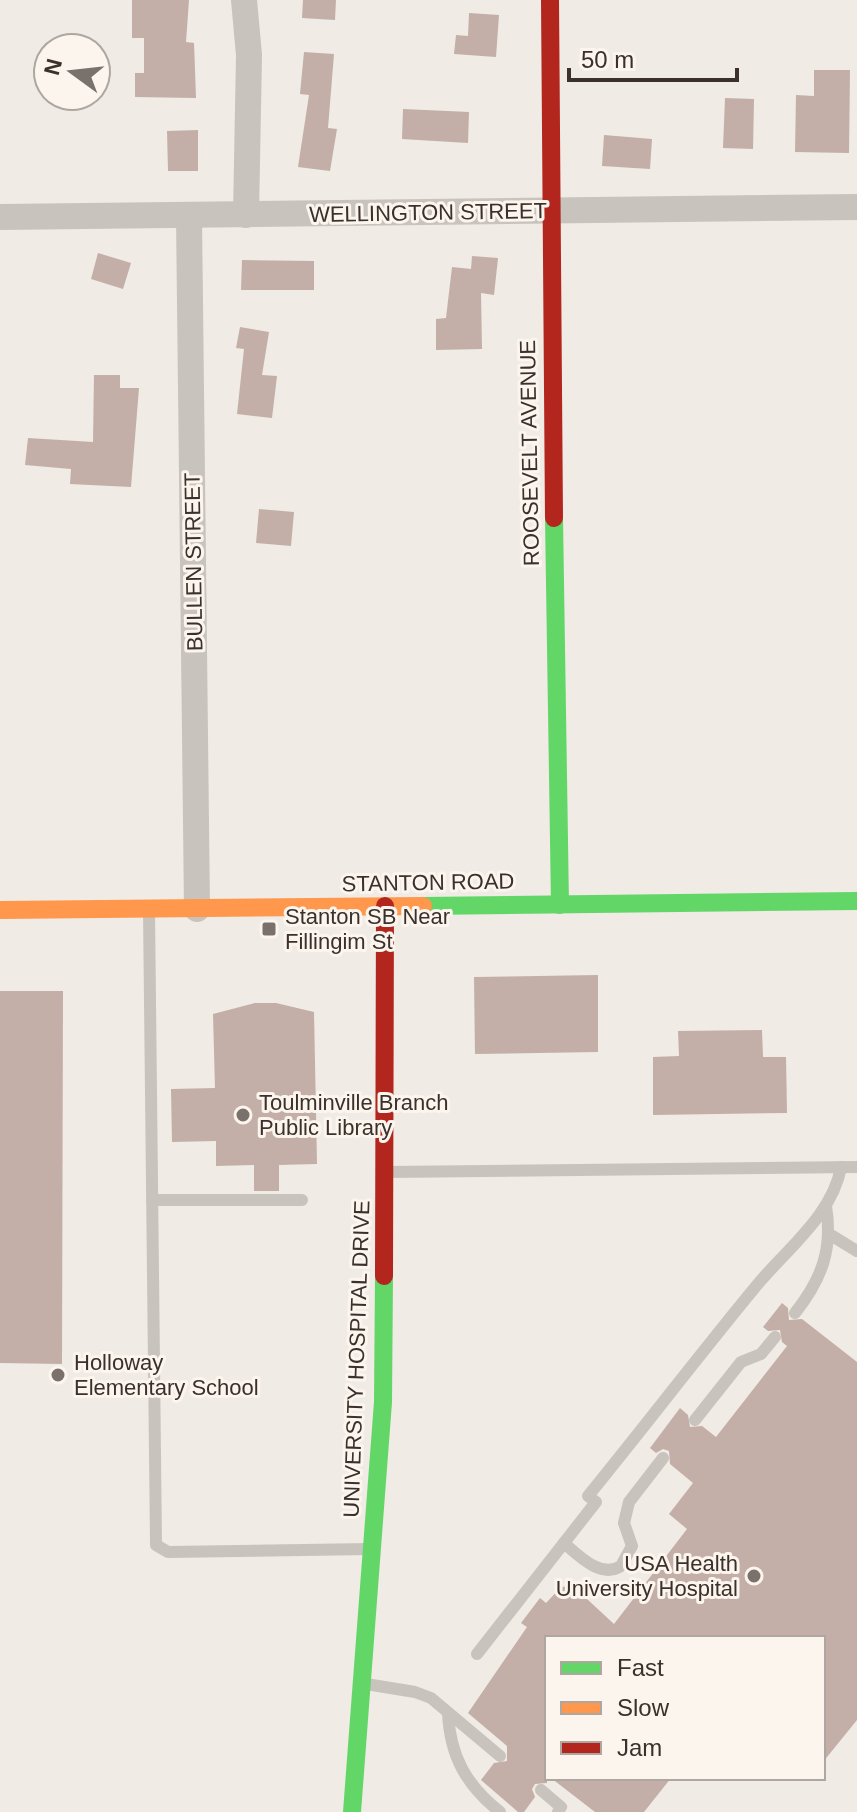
<svg xmlns="http://www.w3.org/2000/svg" width="857" height="1812" font-family="Arial,sans-serif">
  <style>
    .building { fill: #c3afa7 }
    .lines { fill: none; stroke-linecap: round; stroke-linejoin: round }
    .lane { stroke: #c9c3be; stroke-width: 12 }
    .street { stroke: #c9c3be; stroke-width: 26 }
    .fast { stroke: #63d668; stroke-width: 18 }
    .slow { stroke: #ff974d; stroke-width: 18 }
    .jam { stroke: #b3261e; stroke-width: 18 }
    .poi-dot { fill: #7a716c; stroke: #fbf5ee; stroke-width: 3 }
    .labels { text-anchor: middle; stroke-width: 6; stroke-linejoin: round; paint-order: stroke }
    .street-label { font-size: 22px; fill: #3b302b; stroke: #fbf5ee }
    .poi-label { font-size: 22px; fill: #3b302b; stroke: #fbf5ee; text-anchor: start }
  </style>
  <rect width="100%" height="100%" fill="#f0ebe5"/>
  <g class="building">
    <path d="M132,0H189L186,42L194,43L196,98L135,97V73H144V38H132Z"/>
    <path d="M303,0H336L335,20L302,18Z"/>
    <path d="M469,13L499,15L496,57L454,54L456,35L468,36Z"/>
    <path d="M304,52L334,54L328,128L337,129L330,171L298,167L309,95L300,94Z"/>
    <path d="M814,70H850L849,153L795,152L796,95L814,96Z"/>
    <path d="M725,98L754,99L753,149L723,148Z"/>
    <path d="M403,109L469,112L468,143L402,139Z"/>
    <path d="M198,130V171H168L167,131Z"/>
    <path d="M604,135L652,139L650,169L602,166Z"/>
    <path d="M98,253L131,263L123,289L91,279Z"/>
    <path d="M472,256L498,258L494,295L481,293L482,349L436,350V319L446,318L452,267L471,269Z"/>
    <path d="M242,260L314,261V290H241Z"/>
    <path d="M240,327L269,332L262,375L277,376L272,418L237,414L244,349L236,348Z"/>
    <path d="M94,375H120V388H139L131,487L70,484L71,469L25,465L28,438L93,442Z"/>
    <path d="M259,509L294,512L291,546L256,543Z"/>
    <path d="M598,975V1052L475,1054L474,977Z"/>
    <path d="M0,991H63L62,1364L0,1363Z"/>
    <path d="M255,1003H276L314,1012L317,1164L279,1165V1191H254V1165L216,1166V1141L172,1142L171,1089L215,1088L213,1014Z"/>
    <path d="M762,1030L763,1057H786L787,1113L653,1115V1057L679,1056L678,1031Z"/>
    <path d="M782,1303L788,1308L789,1320L802,1319L857,1362V1720L823,1762V1638H547V1783L535,1784L532,1789L535,1797L524,1812H518L481,1780L494,1763L507,1761V1746L468,1713L527,1627L521,1623L540,1598L546,1603L561,1587L573,1586L614,1624L687,1529L669,1514L693,1483L670,1464L669,1451L663,1449L656,1453L650,1448L680,1408L688,1415L690,1427L702,1426L716,1437L787,1346L782,1342L780,1330L768,1331L763,1327Z"/>
    <path d="M551,1778H671L644,1812H595Z"/>
  </g>
  <g class="lines">
    <g class="lane">
      <path d="M149,911L156,1545L168,1552L370,1549"/>
      <path d="M387,1172L857,1167"/>
      <path d="M152,1200H302"/>
      <path d="M829,1234L857,1251"/>
      <path d="M795,1313C822,1279 833,1249 826,1206"/>
      <path d="M695,1420L741,1362L761,1354L775,1337"/>
      <path d="M564,1543C579,1556 601,1579 621,1566L632,1546L624,1523L629,1502L663,1458"/>
      <path d="M477,1654L596,1502L588,1496C645,1426 700,1354 757,1285C787,1249 833,1214 841,1167"/>
      <path d="M366,1684L415,1692L431,1698L500,1756"/>
      <path d="M448,1713C450,1756 466,1785 500,1812"/>
      <path d="M541,1790L561,1807L558,1812"/>
    </g>
    <g class="street">
      <path d="M244,0L249,55L246,215"/>
      <path d="M189,216L197,909"/>
      <path d="M0,217L857,207"/>
    </g>
    <g class="fast">
      <path d="M554,518L560,905"/>
      <path d="M423,906L857,901"/>
      <path d="M352,1812L383,1402L384,1276"/>
    </g>
    <path class="slow" d="M0,910L423,906"/>
    <g class="jam">
      <path d="M550,0L554,518"/>
      <path d="M384,1276L385,906"/>
    </g>
  </g>
  <g class="poi-dot">
    <rect x="261" y="921" width="16" height="16" rx="4"/>
    <circle cx="243" cy="1115" r="8"/>
    <circle cx="58" cy="1375" r="8"/>
    <circle cx="754" cy="1576" r="8"/>
  </g>
  <g class="labels">
    <g class="street-label">
      <text transform="translate(428 212) rotate(-1)" y="8">WELLINGTON STREET</text>
      <text transform="translate(529 453) rotate(-91)" y="8">ROOSEVELT AVENUE</text>
      <text transform="translate(193 562) rotate(-91)" y="8">BULLEN STREET</text>
      <text transform="translate(428 882) rotate(-1)" y="8">STANTON ROAD</text>
      <text transform="translate(356 1359) rotate(-88)" y="8">UNIVERSITY HOSPITAL DRIVE</text>
    </g>
    <g class="poi-label">
      <text x="285" y="924">Stanton SB Near<tspan x="285" dy="25">Fillingim St</tspan></text>
      <text x="259" y="1110">Toulminville Branch<tspan x="259" dy="25">Public Library</tspan></text>
      <text x="74" y="1370">Holloway<tspan x="74" dy="25">Elementary School</tspan></text>
      <text x="738" y="1571" text-anchor="end">USA Health<tspan x="738" dy="25">University Hospital</tspan></text>
    </g>
  </g>
  <rect x="545" y="1636" width="280" height="144" fill="#fbf5ee" stroke="#aea6a0" stroke-width="2"/>
  <rect x="561" y="1662" width="40" height="12" fill="#63d668" stroke="#aea6a0" stroke-width="2"/>
  <text x="617" y="1676" font-size="24" fill="#3b302b">Fast</text>
  <rect x="561" y="1702" width="40" height="12" fill="#ff974d" stroke="#aea6a0" stroke-width="2"/>
  <text x="617" y="1716" font-size="24" fill="#3b302b">Slow</text>
  <rect x="561" y="1742" width="40" height="12" fill="#b3261e" stroke="#aea6a0" stroke-width="2"/>
  <text x="617" y="1756" font-size="24" fill="#3b302b">Jam</text>
  <g transform="translate(72 72) rotate(285)"><circle r="38" fill="#fbf5ee" stroke="#aea6a0" stroke-width="2"/>
  <path d="M0-6L14 30L0 20L-14 30Z" fill="#7a716c"/>
  <text y="-12" font-size="22" font-weight="bold" text-anchor="middle" fill="#3b302b">N</text>
  </g>
  <path d="M569 68v12h168v-12" fill="none" stroke="#3b302b" stroke-width="4"/>
  <text x="581" y="68" font-size="24" fill="#3b302b" stroke="#fbf5ee" stroke-width="6" paint-order="stroke">50 m</text>
</svg>
